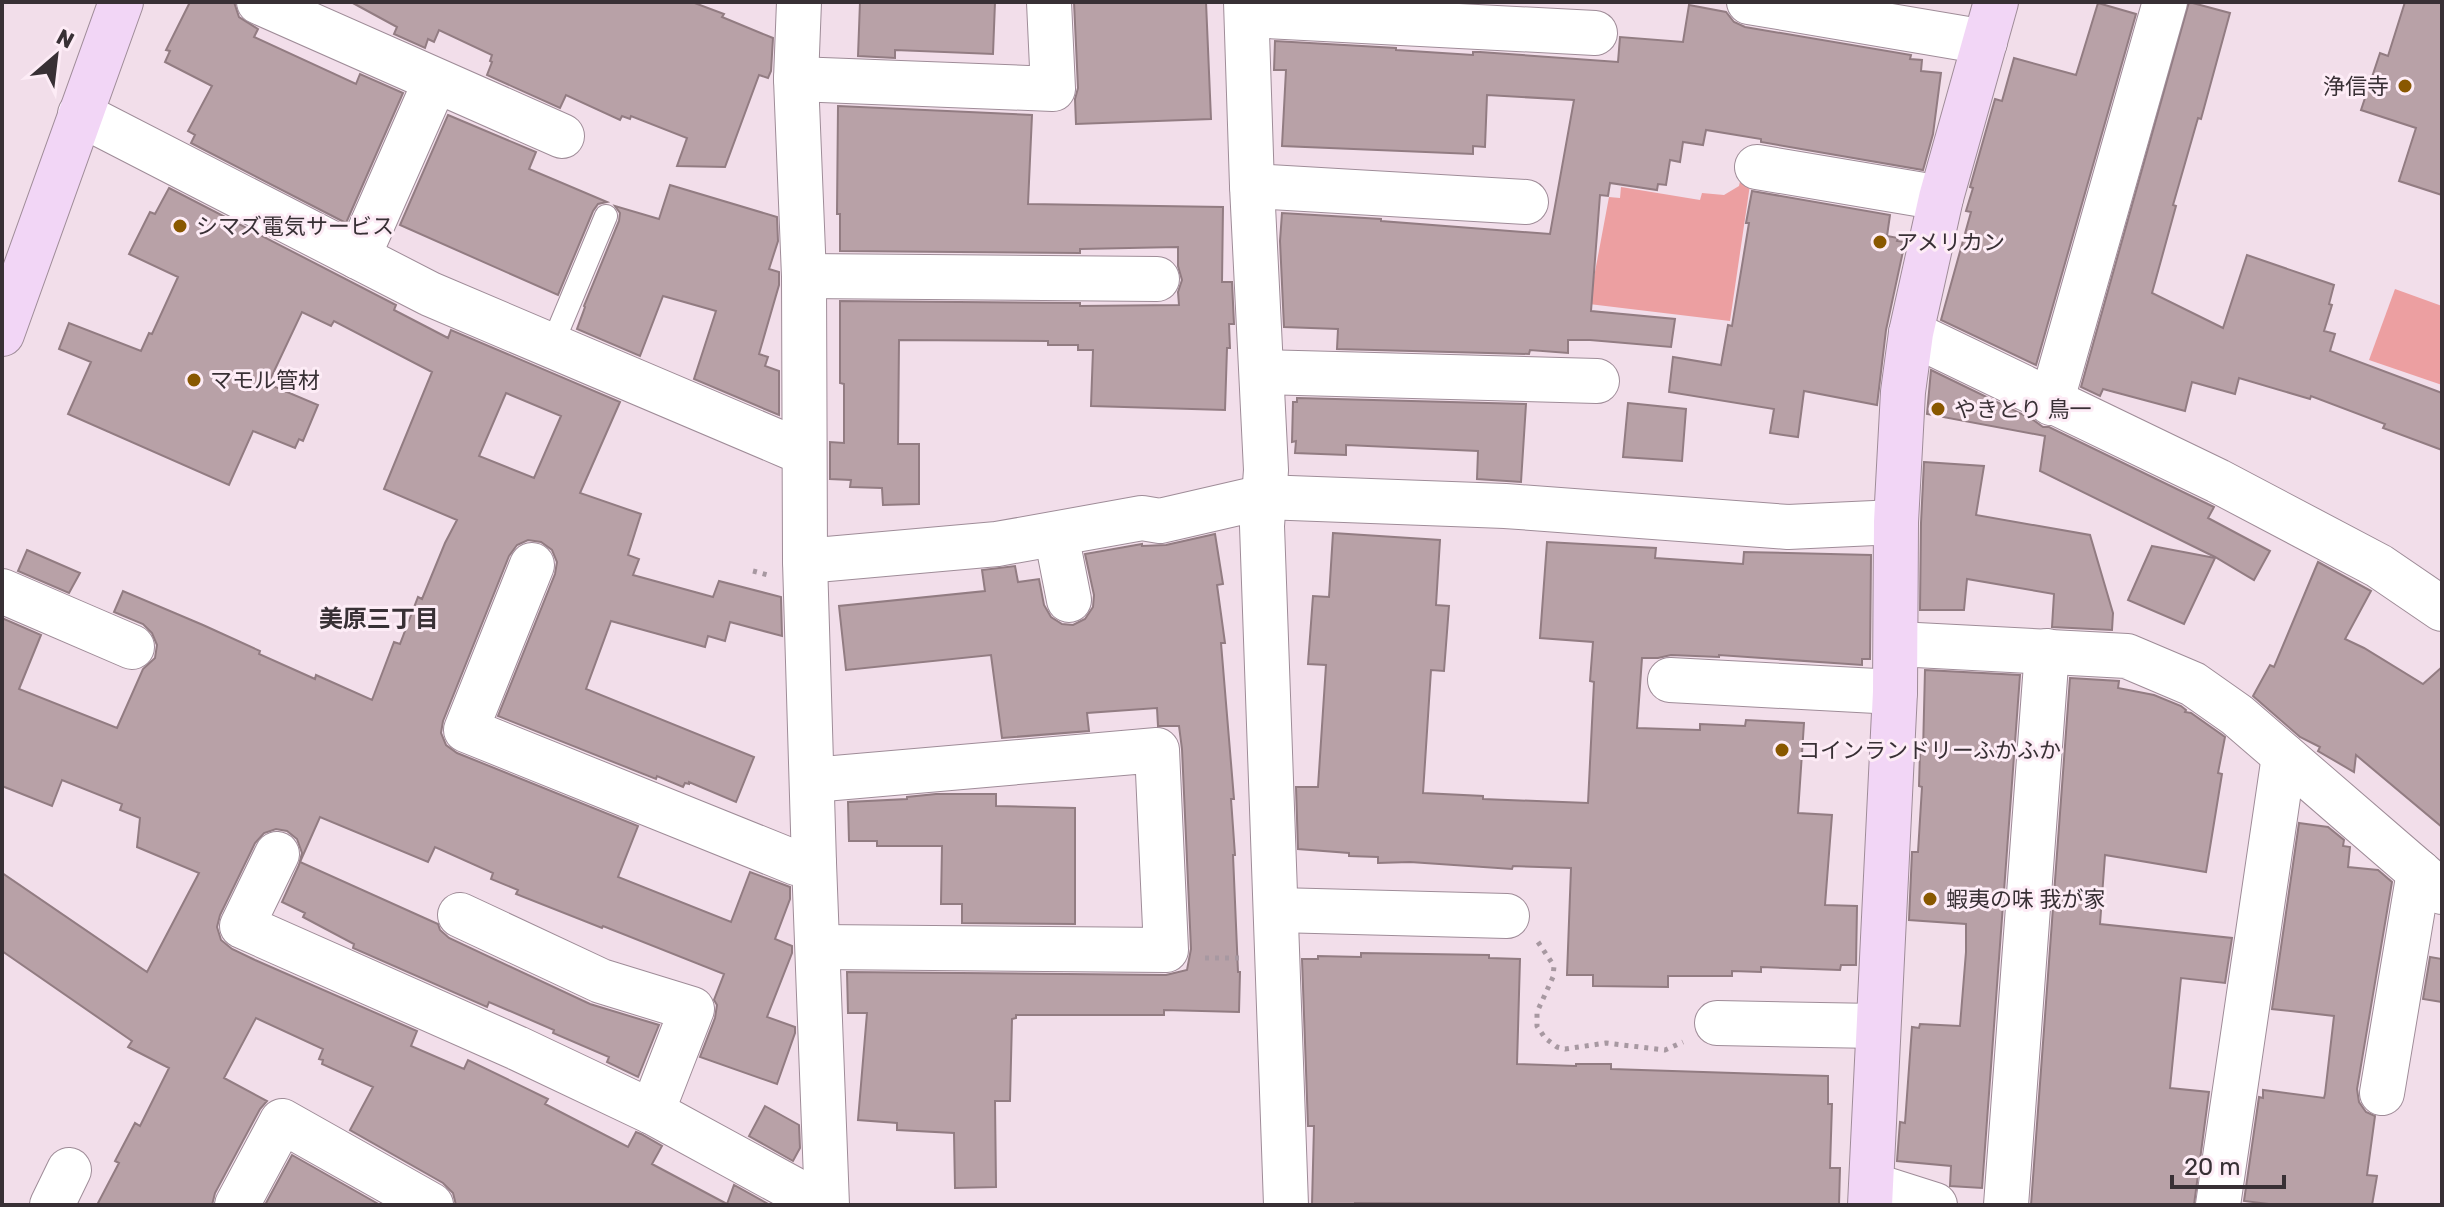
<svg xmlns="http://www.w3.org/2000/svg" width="2444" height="1207" font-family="Rubik,'Noto Sans JP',sans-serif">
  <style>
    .green { fill: #ec9fa1 }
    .building { fill: #b8a1a7; stroke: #927c82; stroke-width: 2; fill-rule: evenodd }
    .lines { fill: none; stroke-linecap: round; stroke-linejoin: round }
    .lane-casing { stroke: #9f8c98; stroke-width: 24 }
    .street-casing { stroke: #9f8c98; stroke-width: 46 }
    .secondary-casing { stroke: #9f8c98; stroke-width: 46 }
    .path { stroke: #a798a1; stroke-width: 5; stroke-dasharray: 4 6; stroke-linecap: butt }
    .lane { stroke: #fff; stroke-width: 22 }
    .street { stroke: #fff; stroke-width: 44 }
    .secondary { stroke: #f2d6f6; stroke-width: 44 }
    .poi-dot { fill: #895800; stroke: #fdecf6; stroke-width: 3 }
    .labels { text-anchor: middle; stroke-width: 6; stroke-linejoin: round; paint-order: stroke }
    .poi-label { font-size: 22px; fill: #383035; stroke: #fdecf6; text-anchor: start }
    .neighbourhood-label { font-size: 24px; font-weight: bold; fill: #383035; stroke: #fdecf6 }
  </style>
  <rect width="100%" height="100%" fill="#f2deea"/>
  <g class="green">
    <path d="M1741,177L1751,178L1730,321L1589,304L1609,197L1620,198L1621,187L1700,200L1702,193L1724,195L1739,186Z"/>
    <path d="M2395,289L2442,306V385L2369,360Z"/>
  </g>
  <g class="building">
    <path d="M190,2H234L239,17L258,29L254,37L356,84L360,74L403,93L346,223L191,143L195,135L188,131L212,86L165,62L170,51L166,50Z"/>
    <path d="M351,2H692L724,14L722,17L773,38L771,71L768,78L759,75L725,167L677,166L687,138L631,116L630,119L622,116L620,120L566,95L560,108L487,75L492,62L490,61L492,55L439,30L434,42L428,39L425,48L394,34L397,27Z"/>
    <path d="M860,2H995L993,54L895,50V58L858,56Z"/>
    <path d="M1074,2H1206L1211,119L1076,124L1075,99L1078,88Z"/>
    <path d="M2189,2L2230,13L2201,119L2198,118L2173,205L2176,206L2152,293L2223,328L2247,255L2334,285L2329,304L2332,305L2324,331L2335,334L2330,351L2442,393V450L2383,428L2385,424L2311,396L2310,399L2239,378L2235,394L2192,382L2185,411L2103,389L2100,396L2081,387Z"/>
    <path d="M2405,2H2442V195L2399,181L2416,128L2361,110L2380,53L2388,56Z"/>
    <path d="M2098,3L2136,14L2036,365L1941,320L1971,212L1966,211L1973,188L1970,187L1995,99L2002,101L2014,58L2076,75Z"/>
    <path d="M1689,5L1726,12L1734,22L1745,27L1911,55L1910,59L1922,60L1921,71L1941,73L1933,134L1923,170L1761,142V139L1706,130L1703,145L1683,142L1680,162L1670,160L1666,185L1658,184L1657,190L1610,183L1608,196L1600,195L1591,311L1675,319L1671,347L1590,340H1568V353L1530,350L1529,354L1337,349L1338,329L1284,327L1280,241L1282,213L1381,219V221L1550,234L1574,100L1487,95L1485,147L1473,146V154L1282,146L1286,70H1274L1275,41L1396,48V50L1473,55V52H1480L1618,62L1620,37L1683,42Z"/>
    <path d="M838,106L1032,115L1028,204L1223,207L1222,282H1232L1234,324H1229L1230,348H1227L1225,410L1091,406L1093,350H1078V345H1048V341L899,340L898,444H919V504L883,505L882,488L850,487L851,480L830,479V442L844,443V384L840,383V301L1080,303V306L1179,305L1178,292L1182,280L1178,266V247L1080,249V253L840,251V214H837Z"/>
    <path d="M448,115L536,152L529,169L607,202L598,204L593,211L558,295L400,225Z"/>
    <path d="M670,185L777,217L778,241L769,269L779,272V285L759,354L768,357L765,366L779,371V415L694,379L716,311L663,296L640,356L577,329L585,307L584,306L619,221L620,213L615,206L659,219Z"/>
    <path d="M169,188L396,305L394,310L448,338L451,330L620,402L580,493L641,514L628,555L639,559L633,575L713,597L719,581L781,597L782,636L730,622L725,641L708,636L705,647L611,621L586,689L754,757L736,802L689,782V784L685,783L683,787L657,776L656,779L498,716L555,574L557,562L552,550L541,542L528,540L517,545L509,556L443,721L441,733L446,745L457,753L638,826L618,877L731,922L750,872L790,887V899L775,939L792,946V953L767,1017L795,1027V1033L777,1084L700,1057L715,1018L717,1005L714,1000L724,974L603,926L602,928L516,894L518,890L491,879L493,873L435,847L428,862L320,817L300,862L438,924L440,930L449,938L590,1004L659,1025L638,1077L607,1062L609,1057L553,1033L554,1030L489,1002L487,1007L353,948L354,944L303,917L305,913L282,902L299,865L302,853L297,839L287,831L276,829L264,833L255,843L220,915L217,927L221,940L232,949L255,960L417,1031L411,1046L464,1069L468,1060L548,1099L545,1104L628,1147L636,1132L641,1134L662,1146L652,1164L727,1204L734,1185L770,1205H456L453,1193L443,1183L350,1130L373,1087L322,1064L323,1060L319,1059L323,1049L256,1018L224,1078L267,1101L260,1109L215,1193L212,1205H97L119,1163L115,1161L135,1123L140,1126L169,1068L128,1047L132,1041L2,951V873L147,972L199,873L137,847L140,818L120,810L122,804L62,780L52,806L2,786V618L41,635L19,689L117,728L143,669L155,658L157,645L152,633L143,624L114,612L123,591L203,625L260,651L259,654L315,679L316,675L372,700L394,642L400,644L418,597L422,599L445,543L457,520L384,489L432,372L334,321L331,326L302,312L268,384L318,405L303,441L299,439L295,448L253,431L229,485L68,414L91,362L59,349L69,323L141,351L149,333L152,334L178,277L129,254L150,212L155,214ZM506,393L561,416L534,478L479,456Z"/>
    <path d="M1752,191L1890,215L1887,236L1898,238L1897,241L1905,242L1886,330L1877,405L1804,391L1798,437L1770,433L1774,409L1669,392L1673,357L1721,365L1728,325L1732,326L1749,223H1746Z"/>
    <path d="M1931,370L2032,419L2043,427H2049L2214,507L2208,518L2270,551L2254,580L2215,557L2040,471L2045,436L1927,414Z"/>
    <path d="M1297,398L1526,404L1521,482L1477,479L1478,451L1346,445V455L1295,453L1296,441L1292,442L1293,402H1297Z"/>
    <path d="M1628,403L1686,409L1682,461L1623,457Z"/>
    <path d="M1924,462L1984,466L1976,515L2090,535L2113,613L2112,630L2052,627L2054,594L1967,579L1964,610H1920L1921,523Z"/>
    <path d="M1333,533L1440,540L1436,605L1449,606L1444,671L1431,670L1423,793L1483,796V799L1588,803L1594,682L1590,681L1593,642L1540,638L1547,542L1656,548L1655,558L1743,564L1744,552L1871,555L1870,659H1862V665L1719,655V657L1671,655L1658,658H1642L1637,728L1700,730V724L1745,726L1746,720L1804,723L1798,813L1832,815L1825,905L1857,906L1856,965H1841L1840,970L1761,967V972L1732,971V976H1668V987L1593,986V975H1567L1571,868L1513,866L1512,869L1410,862L1378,863V857L1349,856V853L1298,849L1296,787H1318L1326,665L1308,664L1313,596L1329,597Z"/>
    <path d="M1215,534L1223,584L1217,585L1225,643H1221L1234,799H1231L1235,855H1233L1238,972H1240L1239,1012L1164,1010V1015H1016V1018L1012,1019L1010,1101H995L996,1187L955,1188L954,1133L897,1130V1123L858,1120L867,1013H848L847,972L1166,975L1187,970L1191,949L1182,749L1179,726H1158L1157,708L1087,713L1089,731L1002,738L991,655L846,670L839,606L985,591L982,570L1015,566L1018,582L1039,579L1044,605L1051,617L1062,624L1073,625L1085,619L1093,607L1094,595L1085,554L1142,544V546L1166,545Z"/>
    <path d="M2152,546L2215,558L2184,624L2128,600Z"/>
    <path d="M27,550L80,573L69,593L18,571Z"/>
    <path d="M2318,562L2371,591L2345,639L2364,648L2423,684L2442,667V827L2356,755L2354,772L2318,751L2320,747L2300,737L2253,696L2270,665L2274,667Z"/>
    <path d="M1925,670L2020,675L1982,1188L1950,1186L1951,1166L1897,1161L1900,1122L1905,1123L1912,1027L1919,1028L1920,1024L1960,1026L1966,952V924L1909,920L1912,852H1918L1922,787L1919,786L1920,752H1923Z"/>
    <path d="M2070,678L2119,681L2118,688L2154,695L2181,706L2186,710L2185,712L2191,713L2225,737L2218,773L2222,774L2206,872L2105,855L2100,924L2232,938L2225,983L2181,978L2170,1088L2209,1092L2194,1205H2031Z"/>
    <path d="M936,794H996V806L1075,808V924L962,923V904H941L942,846H877V841H849L848,802L907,799V797Z"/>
    <path d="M2299,823L2328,827L2344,840L2343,846L2350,847L2348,867L2378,870L2392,882L2357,1089L2359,1102L2366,1112L2375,1116L2367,1175L2377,1176L2372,1205H2277L2244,1201L2259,1097L2263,1098V1090L2324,1098L2325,1094L2334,1016L2272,1009Z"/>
    <path d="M1361,953L1489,955V958L1520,959L1517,1064L1576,1066V1064H1611V1069L1828,1076V1104H1832L1830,1168H1840L1839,1205L1355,1203V1205H1312L1314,1126H1308L1302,959H1318V956L1361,957Z"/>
    <path d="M2430,957L2442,959V1002L2423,999Z"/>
    <path d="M765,1106L799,1125L800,1148L793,1161L749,1136Z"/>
    <path d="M292,1155L380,1205H265Z"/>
  </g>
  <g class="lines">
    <g class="lane-casing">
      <path id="lane" d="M552,345L606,216"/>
    </g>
    <g class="street-casing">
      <g id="street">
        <path d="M259,2L562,136"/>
        <path d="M799,2L796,79L804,276L805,561L814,863L827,1205"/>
        <path d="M1246,2L1252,186L1266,470L1262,526L1286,1205"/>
        <path d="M1749,2L1985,42"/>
        <path d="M1247,15L1595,33"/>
        <path d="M796,79L1053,89L1049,2"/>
        <path d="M80,114L430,294L790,447L804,450"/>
        <path d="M1757,167L1941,198"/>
        <path d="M1252,186L1526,202"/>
        <path d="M358,257L435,82"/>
        <path d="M804,276L1157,279"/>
        <path d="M1911,333L2218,481L2379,566L2442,609"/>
        <path d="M1262,372L1597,381"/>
        <path d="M2051,403L2165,2"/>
        <path d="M1056,534L1069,600"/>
        <path d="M805,561L997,544L1142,518L1160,521L1264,497L1505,506L1788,527L1896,522"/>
        <path d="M532,565L466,730L796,863H814"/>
        <path d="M2,591L132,647"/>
        <path d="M1897,644L2127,656L2193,684L2237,715L2442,892"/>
        <path d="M1670,680L1895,692"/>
        <path d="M812,780L1157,750L1166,950L819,947"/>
        <path d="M277,854L242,926L517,1048L652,1112L806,1196L826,1197"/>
        <path d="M1277,910L1507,916"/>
        <path d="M460,915L601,981L692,1009L652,1112"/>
        <path d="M1717,1023L1877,1026"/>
        <path d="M2382,1093L2419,872"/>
        <path d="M1872,1185L1935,1205"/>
        <path d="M52,1205L69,1170"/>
        <path d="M237,1205L282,1121L431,1205"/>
        <path d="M2006,1205L2047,651"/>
        <path d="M2218,1205L2284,756"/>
      </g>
    </g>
    <g class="secondary-casing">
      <g id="secondary">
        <path d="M2,334L121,2"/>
        <path d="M1870,1205L1895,692L1896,522L1903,392L1911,333L1941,198L1996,2"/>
      </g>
    </g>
    <g class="path">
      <path d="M753,571L768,575"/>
      <path d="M1538,942L1554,966L1553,977L1537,1012V1026L1545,1038L1557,1047L1565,1049L1606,1043L1665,1050L1683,1042"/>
      <path d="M1205,958H1239"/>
    </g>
    <use href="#lane" class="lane"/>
    <use href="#street" class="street"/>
    <use href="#secondary" class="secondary"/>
  </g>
  <g class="poi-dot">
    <circle cx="2405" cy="86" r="8"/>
    <circle cx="180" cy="226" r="8"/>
    <circle cx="1880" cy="242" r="8"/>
    <circle cx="194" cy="380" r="8"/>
    <circle cx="1938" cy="409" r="8"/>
    <circle cx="1782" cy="750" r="8"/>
    <circle cx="1930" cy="899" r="8"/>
  </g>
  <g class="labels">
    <g class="poi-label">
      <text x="2389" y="94" text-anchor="end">浄信寺</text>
      <text x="196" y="234">シマズ電気サービス</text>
      <text x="1896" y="250">アメリカン</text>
      <text x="210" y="388">マモル管材</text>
      <text x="1954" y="417">やきとり 鳥一</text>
      <text x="1798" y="758">コインランドリーふかふか</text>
      <text x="1946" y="907">蝦夷の味 我が家</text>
    </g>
    <g class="neighbourhood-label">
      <text x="379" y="627">美原三丁目</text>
    </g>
  </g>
  <rect width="2444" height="1207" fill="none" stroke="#383035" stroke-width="8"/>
  <g transform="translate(56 56) rotate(28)" stroke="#fdecf6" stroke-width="6" paint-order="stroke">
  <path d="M0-6L14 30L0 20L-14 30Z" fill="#383035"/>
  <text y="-12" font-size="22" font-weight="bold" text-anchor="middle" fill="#383035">N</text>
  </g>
  <path d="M2172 1175v12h112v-12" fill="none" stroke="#383035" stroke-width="4"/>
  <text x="2184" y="1175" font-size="24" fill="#383035" stroke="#fdecf6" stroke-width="6" paint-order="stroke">20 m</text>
</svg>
